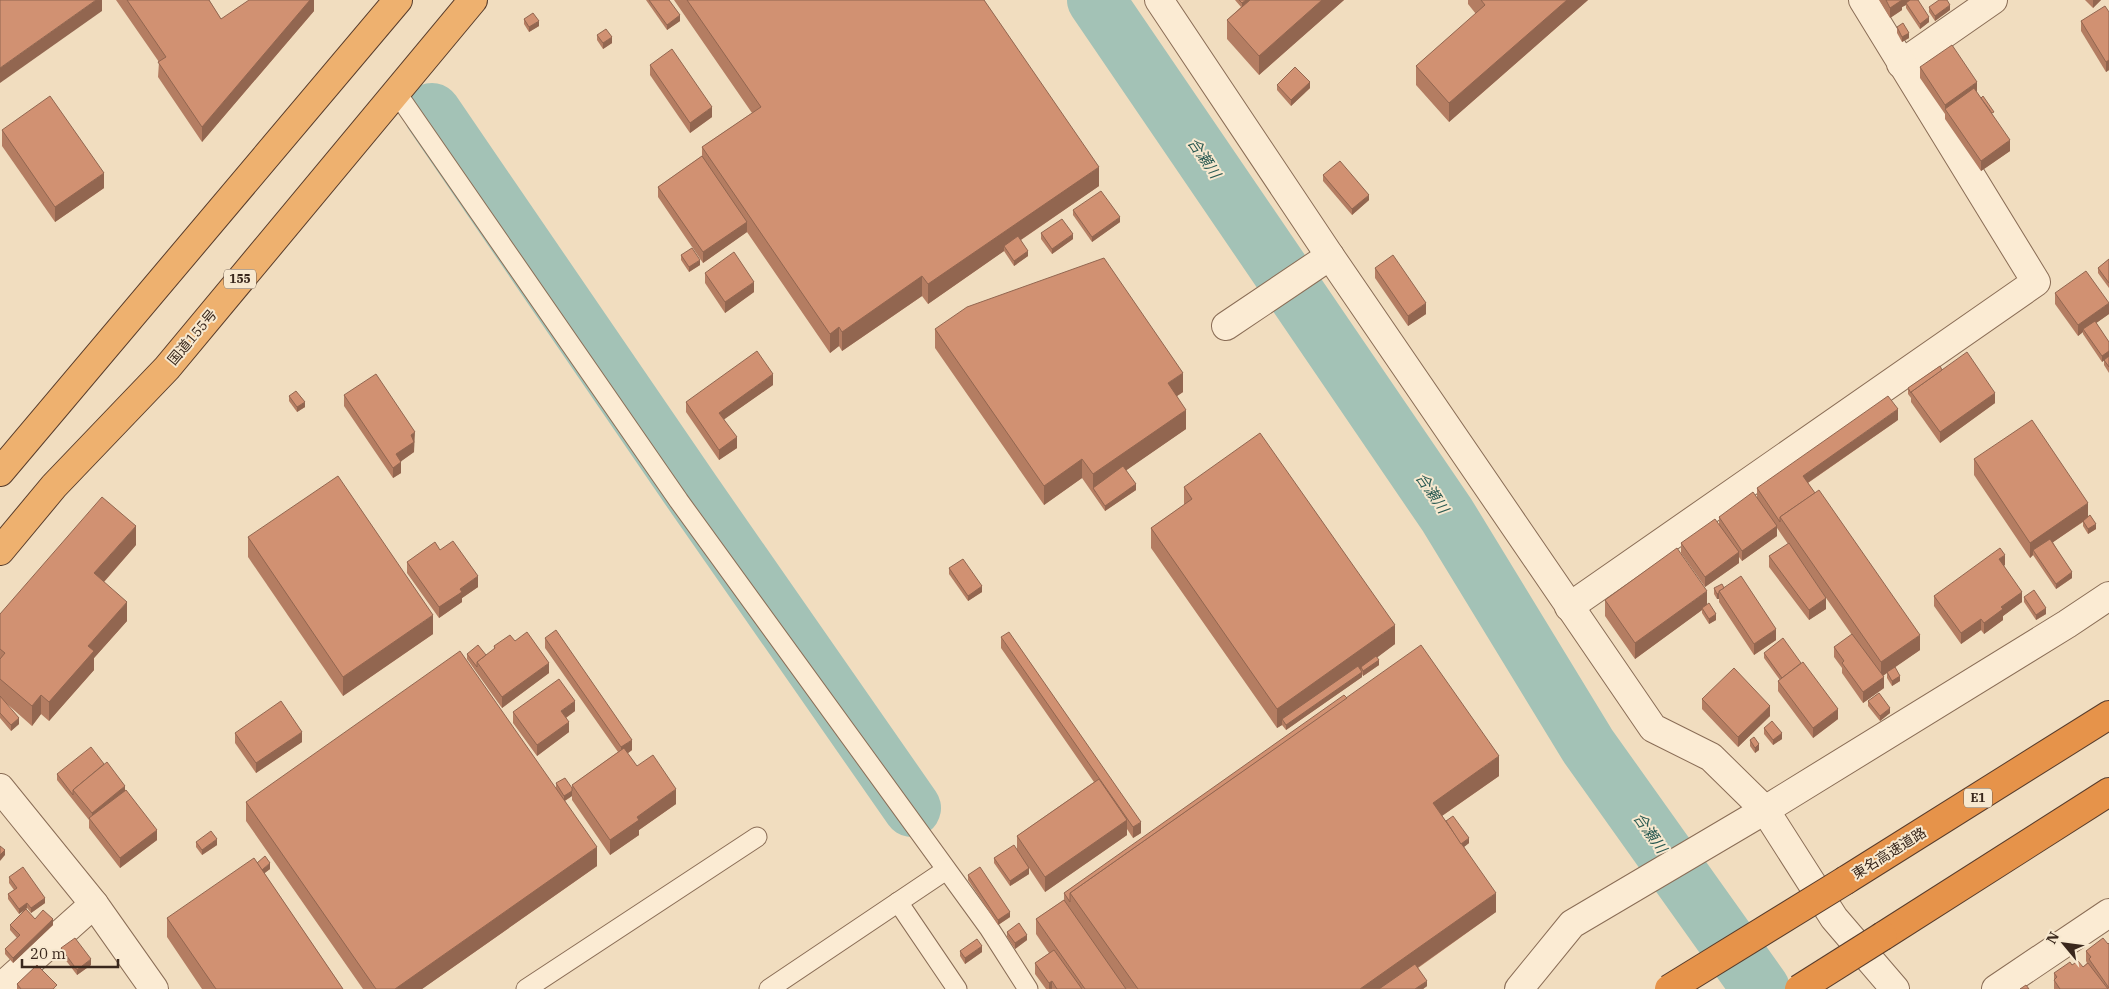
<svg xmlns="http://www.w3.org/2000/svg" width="2109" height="989" font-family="'IBM Plex Serif','Noto Sans JP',serif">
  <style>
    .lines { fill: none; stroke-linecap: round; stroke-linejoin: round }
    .river { stroke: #a3c2b6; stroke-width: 58 }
    .service-casing { stroke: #8a6d56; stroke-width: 21 }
    .minor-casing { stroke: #8a6d56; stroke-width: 30 }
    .tertiary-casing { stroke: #8a6d56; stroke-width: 30 }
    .trunk-casing { stroke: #583c2b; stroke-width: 30 }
    .motorway-casing { stroke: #583c2b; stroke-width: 30 }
    .service { stroke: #fbebd3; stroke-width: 19 }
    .minor { stroke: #fbebd3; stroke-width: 28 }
    .tertiary { stroke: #fbebd3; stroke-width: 28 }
    .trunk { stroke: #eeb16f; stroke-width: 28 }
    .motorway { stroke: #e6934a; stroke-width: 28 }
    .motorway-bridge-casing { stroke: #583c2b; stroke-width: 30; stroke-linecap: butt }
    .motorway-bridge { stroke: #e6934a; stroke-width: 28 }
    .wall { fill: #b47d62 }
    .shaded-wall { fill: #926650 }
    .building { fill: #d19172; stroke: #926650 }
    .labels { text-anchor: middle; stroke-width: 4; stroke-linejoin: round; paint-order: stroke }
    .shield { fill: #f7e8cf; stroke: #726152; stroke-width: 1 }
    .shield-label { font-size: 12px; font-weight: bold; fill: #39271c }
    .street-label { font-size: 14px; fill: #39271c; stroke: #f7e8cf }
    .water-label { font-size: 15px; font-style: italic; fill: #2a5a52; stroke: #f7e8cf }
  </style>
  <rect width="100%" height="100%" fill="#f1ddbf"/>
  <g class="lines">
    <g class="river">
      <path d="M1096,0L1447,515L1588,746L1761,989"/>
      <path d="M432,112L692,492L912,808"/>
    </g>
    <g class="service-casing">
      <g id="service">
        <path d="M396,92L679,501L989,928L1028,989"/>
        <path d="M898,902L957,989"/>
        <path d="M526,989L757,837"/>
        <path d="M769,989L946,870"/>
      </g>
    </g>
    <g class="minor-casing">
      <g id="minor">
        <path d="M1159,0L1330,256L1653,728L1711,757L1765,810L1834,918L1895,989"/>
        <path d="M1901,64L1993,0"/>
        <path d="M1226,326L1330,256"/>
        <path d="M1569,607L2036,282L1863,0"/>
        <path d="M0,988L94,904"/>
        <path d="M1519,989L1572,924L1765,810L2067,624L2109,596"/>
        <path d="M1996,989L2109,913"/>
      </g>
    </g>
    <g class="tertiary-casing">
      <path id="tertiary" d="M0,788L94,904L154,989"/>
    </g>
    <g class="trunk-casing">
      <g id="trunk">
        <path d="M0,472L398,0"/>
        <path d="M0,551L54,486L167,368L473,0"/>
      </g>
    </g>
    <g class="motorway-casing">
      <g id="motorway">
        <path d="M1846,880L2109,715"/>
        <path d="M1883,936L2109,792"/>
      </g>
    </g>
    <use href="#service" class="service"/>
    <use href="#minor" class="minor"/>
    <use href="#tertiary" class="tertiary"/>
    <use href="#trunk" class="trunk"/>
    <use href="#motorway" class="motorway"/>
    <g class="motorway-bridge-casing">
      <g id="motorway-bridge">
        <path d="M1669,989L1846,880"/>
        <path d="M1799,989L1883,936"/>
      </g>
    </g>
    <use href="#motorway-bridge" class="motorway-bridge"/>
  </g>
  <g class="wall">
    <path d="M116,0H209L221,19L314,0V11L202,142L158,77L159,62Z"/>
    <path d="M646,0H669L680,21L667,30Z"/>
    <path d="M674,0H984L1099,186L1021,240L1028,256L1014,266L1004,251L928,304L922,296L842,351L839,346L830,353L747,232L703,263L658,197V187L702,156V147L752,113Z"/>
    <path d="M1235,0H1344L1259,75L1227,39V20L1241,7Z"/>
    <path d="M1468,0H1588L1449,122L1416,85V66L1476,14L1468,4Z"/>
    <path d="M1879,0H1918L1929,22L1920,29L1906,8V5L1902,7V10L1890,18Z"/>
    <path d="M2085,0H2101L2093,8Z"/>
    <path d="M1929,7L1950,10L1935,21L1929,12Z"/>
    <path d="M2109,12V70L2106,72L2081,31V21Z"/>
    <path d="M524,19L539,26L529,32L524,24Z"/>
    <path d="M1897,27L1909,38L1902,42L1897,33Z"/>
    <path d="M597,35L612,43L603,49L597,40Z"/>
    <path d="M650,65L712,117L690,133L650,75Z"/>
    <path d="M1920,67L1977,93L1994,117L2010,151L1981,171L1945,119V114L1920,78Z"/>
    <path d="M1277,85L1310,88L1291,106L1277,90Z"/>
    <path d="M2,130L104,188L55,222L2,146Z"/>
    <path d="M1323,175L1369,200L1352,215L1323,181Z"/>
    <path d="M1073,210L1120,222L1092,242L1073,215Z"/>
    <path d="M1041,233L1073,239L1052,254L1041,239Z"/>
    <path d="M681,255L700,265L689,272L681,260Z"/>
    <path d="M2109,259V288L2098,273V268Z"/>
    <path d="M1375,268L1426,314L1408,326L1375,278Z"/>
    <path d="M705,273L754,292L725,313L705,283Z"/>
    <path d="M2055,293L2109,314L2096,323L2109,342V373L2104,365V360L2102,362L2083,334V332L2078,336L2055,304Z"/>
    <path d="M935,329L1183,392L1177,396L1186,429L1126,470L1136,490L1105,511L1082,478L1044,505L935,348Z"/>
    <path d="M1942,370L1995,403L1940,443L1911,402V398L1908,394V388Z"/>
    <path d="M773,385L724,419L737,448L719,460L686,412V402Z"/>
    <path d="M344,395L415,443H414V452L401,461V473L393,478L344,406Z"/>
    <path d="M289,396L305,407L297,412L289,401Z"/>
    <path d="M1898,420L1808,483L1920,650L1895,667L1900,681L1892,686L1887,678V673L1883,676L1884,688L1863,703L1842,673V668L1834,657V647L1852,635L1803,565L1826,609L1809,620L1769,567V556L1788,544L1777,528V536L1742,561L1739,557V563L1705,587L1681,553V543L1719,524V517L1757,497V488Z"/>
    <path d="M1974,459L2088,517L2096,529L2088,534L2083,526V522L2053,542L2072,578L2056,589L2033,555L2030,558L1974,475Z"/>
    <path d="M1184,487L1395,644L1377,657L1379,665L1363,676L1362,674V677L1286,730L1282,725L1277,728L1151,548V528L1184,505Z"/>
    <path d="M248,537L433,634L343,696L248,557Z"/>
    <path d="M136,545L104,582L127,621L94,658V670L49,721L41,714L32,726L6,703L19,724L11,731L0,718V614Z"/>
    <path d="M440,550L478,587L462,598V602L439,618L407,573V562Z"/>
    <path d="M2005,565L2004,566L2022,602L2003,616V620L1984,634L1981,630L1961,644L1934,606V596Z"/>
    <path d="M949,568L982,592L968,601L949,574Z"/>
    <path d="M1714,588H1724L1776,640L1754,655L1719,602V599H1717L1714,594Z"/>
    <path d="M2024,597L2046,614L2036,620L2024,602Z"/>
    <path d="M1605,600L1707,604L1716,620L1709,624L1702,613V610L1635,659L1605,616Z"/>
    <path d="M1001,637L1141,833L1133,838L1127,829V835L1045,892L1029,868V874L1010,886L994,863V858L1017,850V836L1094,782L1001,648Z"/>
    <path d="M545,638L632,750L627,754L635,764L676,804L639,830V835L610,855L572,800V796L565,801L597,866L422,989H363L246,821V802L556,788V783L572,788V785L618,752L545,648Z"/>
    <path d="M515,641L549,673L502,708L467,659V654L486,655L494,650V646Z"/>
    <path d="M1764,653L1838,719L1813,738L1778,691V681L1780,680L1764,658Z"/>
    <path d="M1347,698L1499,776L1442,816L1446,821L1469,843L1464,847L1496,912L1418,968L1427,986L1423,989H1046L1035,974V963L1049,953L1036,934V919L1064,900V893Z"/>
    <path d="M1702,699L1770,716L1738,747L1702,709Z"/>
    <path d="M1868,701L1890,713L1880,721L1868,706Z"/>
    <path d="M575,711L566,718L569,732L537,756L513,723V712Z"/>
    <path d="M1764,728L1782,739L1773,745L1764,734Z"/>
    <path d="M235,733L302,742L256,773L235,743Z"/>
    <path d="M1750,740L1759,750L1755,753L1750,746Z"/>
    <path d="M57,774L125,790L157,840L120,868L89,828V820L57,780Z"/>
    <path d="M196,842L217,845L202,855L196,847Z"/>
    <path d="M257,863L270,869L264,873L343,989H202L167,937V918Z"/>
    <path d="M968,875L1010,917L998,925L968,880Z"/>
    <path d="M9,877L45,903L31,913L27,908L26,909L35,919L53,925L13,963L5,954V949L17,938L10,930V925L25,910L19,914L8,899V894L14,890L9,883Z"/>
    <path d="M1007,932L1027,940L1015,949L1007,937Z"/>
    <path d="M2109,943V989H2054V973L2072,965L2083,967L2087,963L2086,961V951Z"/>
    <path d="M61,948L91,965L77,975L61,954Z"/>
    <path d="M960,951L982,952L965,964L960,956Z"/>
    <path d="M17,984L57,989H17Z"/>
  </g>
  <g class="shaded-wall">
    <path d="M96,0H102V11L0,83V68Z"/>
    <path d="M310,0H314V11L202,142V127Z"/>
    <path d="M1246,0H1252L1242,9V3Z"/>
    <path d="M1322,0H1344L1259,75V56Z"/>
    <path d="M1567,0H1588L1449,122V103Z"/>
    <path d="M1901,0H1913L1906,3V5L1902,7V10L1890,18V8Z"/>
    <path d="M2093,0H2101L2093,8Z"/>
    <path d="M1950,5V10L1935,21V16Z"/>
    <path d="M680,15V21L667,30V25Z"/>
    <path d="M1929,17V22L1920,29V24Z"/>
    <path d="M539,21V26L529,32V27Z"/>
    <path d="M1909,33V38L1902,42V37Z"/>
    <path d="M612,37V43L603,49V43Z"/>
    <path d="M2109,60V70L2106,72V62Z"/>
    <path d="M1310,82V88L1291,106V100Z"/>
    <path d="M1977,82V93L1945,110V105Z"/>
    <path d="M712,107V117L690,133V123Z"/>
    <path d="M2010,140V151L1981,171V161Z"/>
    <path d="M1099,167V186L1006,250L1004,246V251L928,304V284Z"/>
    <path d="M104,173V188L55,222V207Z"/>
    <path d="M1369,195V200L1352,215V209Z"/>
    <path d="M1120,217V222L1092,242V237Z"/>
    <path d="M747,222V232L703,263V252Z"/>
    <path d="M1073,234V239L1052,254V249Z"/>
    <path d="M1028,251V256L1014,266V261Z"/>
    <path d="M700,260V265L689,272V267Z"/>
    <path d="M922,276V296L842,351V332Z"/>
    <path d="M754,282V292L725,313V302Z"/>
    <path d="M1426,303V314L1408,326V316Z"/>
    <path d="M2109,303V314L2085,331L2083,329V332L2078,336V325Z"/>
    <path d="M839,327V346L830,353V334Z"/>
    <path d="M2109,351V357L2102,362V356Z"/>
    <path d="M1183,373V392L1168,402V383Z"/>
    <path d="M773,374V385L719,423V413Z"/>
    <path d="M1995,393V403L1940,443V432Z"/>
    <path d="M305,402V407L297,412V407Z"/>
    <path d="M1898,409V420L1803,486V476Z"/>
    <path d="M1186,410V429L1095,492L1093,488V493V474Z"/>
    <path d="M415,432L414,452L396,465V454L411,435Z"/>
    <path d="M737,437V448L719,460V450Z"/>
    <path d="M1082,459V478L1044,505V486Z"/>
    <path d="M401,462V473L393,478V468Z"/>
    <path d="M1136,484V490L1105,511V506Z"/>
    <path d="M2088,503V518L2036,554L2033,550V555L2030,558V543Z"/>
    <path d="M2096,524V529L2088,534V529Z"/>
    <path d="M136,526V545L94,593V573Z"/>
    <path d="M1777,526V536L1742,561V551Z"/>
    <path d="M1739,552V563L1705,587V577Z"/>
    <path d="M2005,555V565L1999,570V559Z"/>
    <path d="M2072,572V578L2056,589V584Z"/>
    <path d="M478,576V587L462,598V602L439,618V607L460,589Z"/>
    <path d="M982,586V592L968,601V596Z"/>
    <path d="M1707,591V606L1702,608V610L1635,659V643Z"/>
    <path d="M2022,592V602L2003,616V620L1984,634V623L2001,607Z"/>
    <path d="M1719,593V599H1717V594Z"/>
    <path d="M1826,598V609L1809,620V610Z"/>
    <path d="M127,602V621L94,658V670L49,721V702L88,646Z"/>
    <path d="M2046,608V614L2036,620V615Z"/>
    <path d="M1716,614V620L1709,624V619Z"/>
    <path d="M433,615V634L343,696V677Z"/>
    <path d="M1981,619V630L1961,644V633Z"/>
    <path d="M1395,625V644L1362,669L1361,667V669L1285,723L1282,719V725L1277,728V709Z"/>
    <path d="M1776,629V640L1754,655V644Z"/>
    <path d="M1920,635V650L1881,677V662Z"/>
    <path d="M1379,660V665L1363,676V671Z"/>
    <path d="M549,663V673L502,708V697Z"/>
    <path d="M1362,672V677L1286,730V725Z"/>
    <path d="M1900,676V681L1892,686V681Z"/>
    <path d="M1884,677V688L1863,703V692Z"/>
    <path d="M41,695V714L32,726V706Z"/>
    <path d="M575,701V711L561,721V711Z"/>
    <path d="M1770,706V716L1738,747V737Z"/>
    <path d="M1890,708V713L1880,721V716Z"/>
    <path d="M1838,709V719L1813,738V728Z"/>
    <path d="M19,718V724L11,731V725Z"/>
    <path d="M569,722V732L537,756V745Z"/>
    <path d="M302,732V742L256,773V763Z"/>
    <path d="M1782,733V739L1773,745V740Z"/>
    <path d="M632,740V750L621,758V747Z"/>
    <path d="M1759,744V750L1755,753V748Z"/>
    <path d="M1499,756V776L1433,822V803Z"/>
    <path d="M125,786V796L92,821V813Z"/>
    <path d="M676,789V804L639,830V835L610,855V840L637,817Z"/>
    <path d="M572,791V796L564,801V796Z"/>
    <path d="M1127,820V835L1045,892V877Z"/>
    <path d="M1141,822V833L1133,838V827Z"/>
    <path d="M157,830V840L120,868V858Z"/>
    <path d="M1469,838V843L1460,850V845Z"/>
    <path d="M217,839V845L202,855V850Z"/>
    <path d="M597,847V866L422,989H395Z"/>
    <path d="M5,850V855L0,861V855Z"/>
    <path d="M270,863V869L261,876V871Z"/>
    <path d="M1029,868V874L1010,886V881Z"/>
    <path d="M1496,893V912L1387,989H1360Z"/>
    <path d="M45,898V903L31,913V908Z"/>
    <path d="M27,903V908L19,914V909Z"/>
    <path d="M1010,912V917L998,925V920Z"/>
    <path d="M53,919V925L13,963V958Z"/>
    <path d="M1027,935V940L1015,949V943Z"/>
    <path d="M982,946V952L965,964V958Z"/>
    <path d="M91,959V965L77,975V970Z"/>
    <path d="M1052,981V989H1049V983Z"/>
    <path d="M1427,981V986L1423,989H1415Z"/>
  </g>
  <g class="building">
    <path d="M0,0H96L0,68Z"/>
    <path d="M127,0H209L221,19L249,0H310L202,127L158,62L166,57Z"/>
    <path d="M649,0H669L680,15L667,25Z"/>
    <path d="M687,0H984L1099,167L928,284L922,276L842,332L839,327L830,334L702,147L761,107Z"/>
    <path d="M1239,0H1246L1242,3Z"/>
    <path d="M1250,0H1322L1259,56L1227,20Z"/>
    <path d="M1481,0H1567L1449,103L1416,66L1485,5Z"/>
    <path d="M1886,0H1902L1890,8Z"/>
    <path d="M1910,0H1918L1929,17L1920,24L1906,3Z"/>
    <path d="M1939,0H1947L1950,5L1935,16L1929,7Z"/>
    <path d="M2105,6L2109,12V60L2106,62L2081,21Z"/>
    <path d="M533,13L539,21L529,27L524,19Z"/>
    <path d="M1903,23L1909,33L1902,37L1897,27Z"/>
    <path d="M606,29L612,37L603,43L597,35Z"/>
    <path d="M1952,45L1977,82L1945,105L1920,67Z"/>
    <path d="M672,49L712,107L690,123L650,65Z"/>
    <path d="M1295,67L1310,82L1291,100L1277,85Z"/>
    <path d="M1974,88L2010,140L1981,161L1945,109Z"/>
    <path d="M50,96L104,173L55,207L2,130Z"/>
    <path d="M1983,96L1994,112L1992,113L1981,98Z"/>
    <path d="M702,156L747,222L703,252L658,187Z"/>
    <path d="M1340,161L1369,195L1352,209L1323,175Z"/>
    <path d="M1101,191L1120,217L1092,237L1073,210Z"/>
    <path d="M1062,219L1073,234L1052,249L1041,233Z"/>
    <path d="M1018,236L1028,251L1014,261L1004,246Z"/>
    <path d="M692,248L700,260L689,267L681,255Z"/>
    <path d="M734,252L754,282L725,302L705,273Z"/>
    <path d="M1393,255L1426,303L1408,316L1375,268Z"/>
    <path d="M1104,258L1183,373L1168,383L1186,410L1093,474L1082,459L1044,486L935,329L967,307Z"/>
    <path d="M2109,259V283L2098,268Z"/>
    <path d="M2086,271L2109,303L2078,325L2055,293Z"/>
    <path d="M2095,321L2109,342V351L2102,356L2083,329Z"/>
    <path d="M757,351L773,374L719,413L737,437L719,450L686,402Z"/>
    <path d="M1967,352L1995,393L1940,432L1911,392Z"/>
    <path d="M2109,356V367L2104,360Z"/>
    <path d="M1940,366L1942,370L1911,392V393L1908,388Z"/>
    <path d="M376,374L415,432L411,435L414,442L396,454L401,462L393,468L344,395Z"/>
    <path d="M296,391L305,402L297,407L289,396Z"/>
    <path d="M1888,396L1898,409L1803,476L1815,493L1780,517V522L1757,488Z"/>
    <path d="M2032,420L2088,503L2030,543L1974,459Z"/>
    <path d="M1260,433L1395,625L1277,709L1151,528L1192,499L1184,487Z"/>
    <path d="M1123,466L1136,484L1105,506L1093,488Z"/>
    <path d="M338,476L433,615L343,677L248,537Z"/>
    <path d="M1819,490L1920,635L1881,662L1780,517Z"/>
    <path d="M1753,492L1777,526L1742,551L1719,517Z"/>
    <path d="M102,497L136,526L94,573L127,602L88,646L94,651L49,702L41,695L32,706L0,679V659L5,653L0,649V614Z"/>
    <path d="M2090,515L2096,524L2088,529L2083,521Z"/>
    <path d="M1715,519L1739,552L1705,577L1681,543Z"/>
    <path d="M2050,539L2072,572L2056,584L2033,550Z"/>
    <path d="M453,541L478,576L460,589L462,592L439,607L407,562L435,542L440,550Z"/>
    <path d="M1789,543L1826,598L1809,610L1769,556Z"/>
    <path d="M1677,548L1707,591L1635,643L1605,600Z"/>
    <path d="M2000,548L2005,555L1999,559L2022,592L2001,607L2003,609L1984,623L1981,619L1961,633L1934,596Z"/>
    <path d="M963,559L982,586L968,596L949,568Z"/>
    <path d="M1741,576L1776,629L1754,644L1719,591Z"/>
    <path d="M1722,584L1724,588L1719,591V593L1717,594L1714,588Z"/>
    <path d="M2034,590L2046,608L2036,615L2024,597Z"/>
    <path d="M1709,603L1716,614L1709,619L1702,608Z"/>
    <path d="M556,630L632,740L621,747L545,638Z"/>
    <path d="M527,632L549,663L502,697L477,662L495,648L494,646L510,635L515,641Z"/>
    <path d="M1009,632L1141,822L1133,827L1001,637Z"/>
    <path d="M1852,634L1884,677L1863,692L1842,663L1844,661L1834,647Z"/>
    <path d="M1783,638L1801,663L1782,678L1764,653Z"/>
    <path d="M478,645L486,655L477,662V667L467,654Z"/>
    <path d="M1421,645L1499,756L1433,803L1496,893L1360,989H1138L1070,893Z"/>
    <path d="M460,651L597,847L395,989H376L246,802Z"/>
    <path d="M1376,656L1379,660L1363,671L1361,667Z"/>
    <path d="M1803,662L1838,709L1813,728L1778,681Z"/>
    <path d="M1358,666L1362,672L1286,725L1282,719Z"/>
    <path d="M1895,667L1900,676L1892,681L1887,672Z"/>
    <path d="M1734,668L1770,706L1738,737L1702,699Z"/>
    <path d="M559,679L575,701L561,711L569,722L537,745L513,712Z"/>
    <path d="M1879,693L1890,708L1880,716L1868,701Z"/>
    <path d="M1344,695L1347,698L1070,893V902L1064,893Z"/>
    <path d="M0,696L19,718L11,725L0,713Z"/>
    <path d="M281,701L302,732L256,763L235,733Z"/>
    <path d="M1772,721L1782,733L1773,740L1764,728Z"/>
    <path d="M1754,737L1759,744L1755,748L1750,740Z"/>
    <path d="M91,747L104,764L73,790V795L57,774Z"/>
    <path d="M624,748L637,766L653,755L676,789L637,817L639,820L610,840L572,785Z"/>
    <path d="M107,762L125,786L92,813L73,790Z"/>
    <path d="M565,778L572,788V791L564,796L556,783Z"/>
    <path d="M1099,779L1127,820L1045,877L1017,836Z"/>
    <path d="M126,790L157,830L120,858L89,818Z"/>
    <path d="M1453,816L1469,838L1461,844L1446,821Z"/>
    <path d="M211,831L217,839L202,850L196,842Z"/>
    <path d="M1014,845L1029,868L1010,881L994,858Z"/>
    <path d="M0,846L5,850L0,855Z"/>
    <path d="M265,856L270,863L262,870L257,863Z"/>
    <path d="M254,858L343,989H216L167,918Z"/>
    <path d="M23,867L45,898L31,908L27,903L19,909L8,894L17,888L9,877Z"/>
    <path d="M980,867L1010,912L998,920L968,875Z"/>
    <path d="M1064,900L1126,989H1085L1036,919Z"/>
    <path d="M26,909L35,919L43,910L53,919L13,958L5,949L20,935L10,925Z"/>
    <path d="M1019,923L1027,935L1015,943L1007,932Z"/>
    <path d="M75,938L91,959L77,970L61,948Z"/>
    <path d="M2103,938L2108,944L2109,943V988L2089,959L2091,957L2086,951Z"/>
    <path d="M977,939L982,946L965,958L960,951Z"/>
    <path d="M1054,950L1082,989H1057L1052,981L1049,983L1035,963Z"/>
    <path d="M2078,961L2083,967L2088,963L2108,989H2060L2054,980L2057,977L2054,973L2070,962L2072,965Z"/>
    <path d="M1415,964L1427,981L1415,989H1379Z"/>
    <path d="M37,965L57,985L53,989H21L17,984Z"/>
    <path d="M2026,985L2029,989H2020Z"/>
  </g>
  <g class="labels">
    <g class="shield">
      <rect x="224" y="269.5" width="32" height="19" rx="4"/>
      <rect x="1964" y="788.5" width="28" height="19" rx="4"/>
    </g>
    <g class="shield-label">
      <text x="240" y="283">155</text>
      <text x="1978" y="802">E1</text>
    </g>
    <g class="street-label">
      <text transform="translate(192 337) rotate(-50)" y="5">国道155号</text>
      <text transform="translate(1889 853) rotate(-32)" y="5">東名高速道路</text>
    </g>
    <g class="water-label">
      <text transform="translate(1204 158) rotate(56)" y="5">合瀬川</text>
      <text transform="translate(1432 493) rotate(56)" y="5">合瀬川</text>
      <text transform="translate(1650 833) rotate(55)" y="5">合瀬川</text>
    </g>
  </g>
  <g transform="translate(2064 944) rotate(299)" stroke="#f7e8cf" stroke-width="4" paint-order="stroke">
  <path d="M0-4L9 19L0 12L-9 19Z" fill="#39271c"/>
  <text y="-8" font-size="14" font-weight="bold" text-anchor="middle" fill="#39271c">N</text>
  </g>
  <path d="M22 959v8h96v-8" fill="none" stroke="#39271c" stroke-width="2.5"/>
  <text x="30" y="959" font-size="15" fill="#39271c" stroke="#f7e8cf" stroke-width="4" paint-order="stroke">20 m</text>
</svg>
